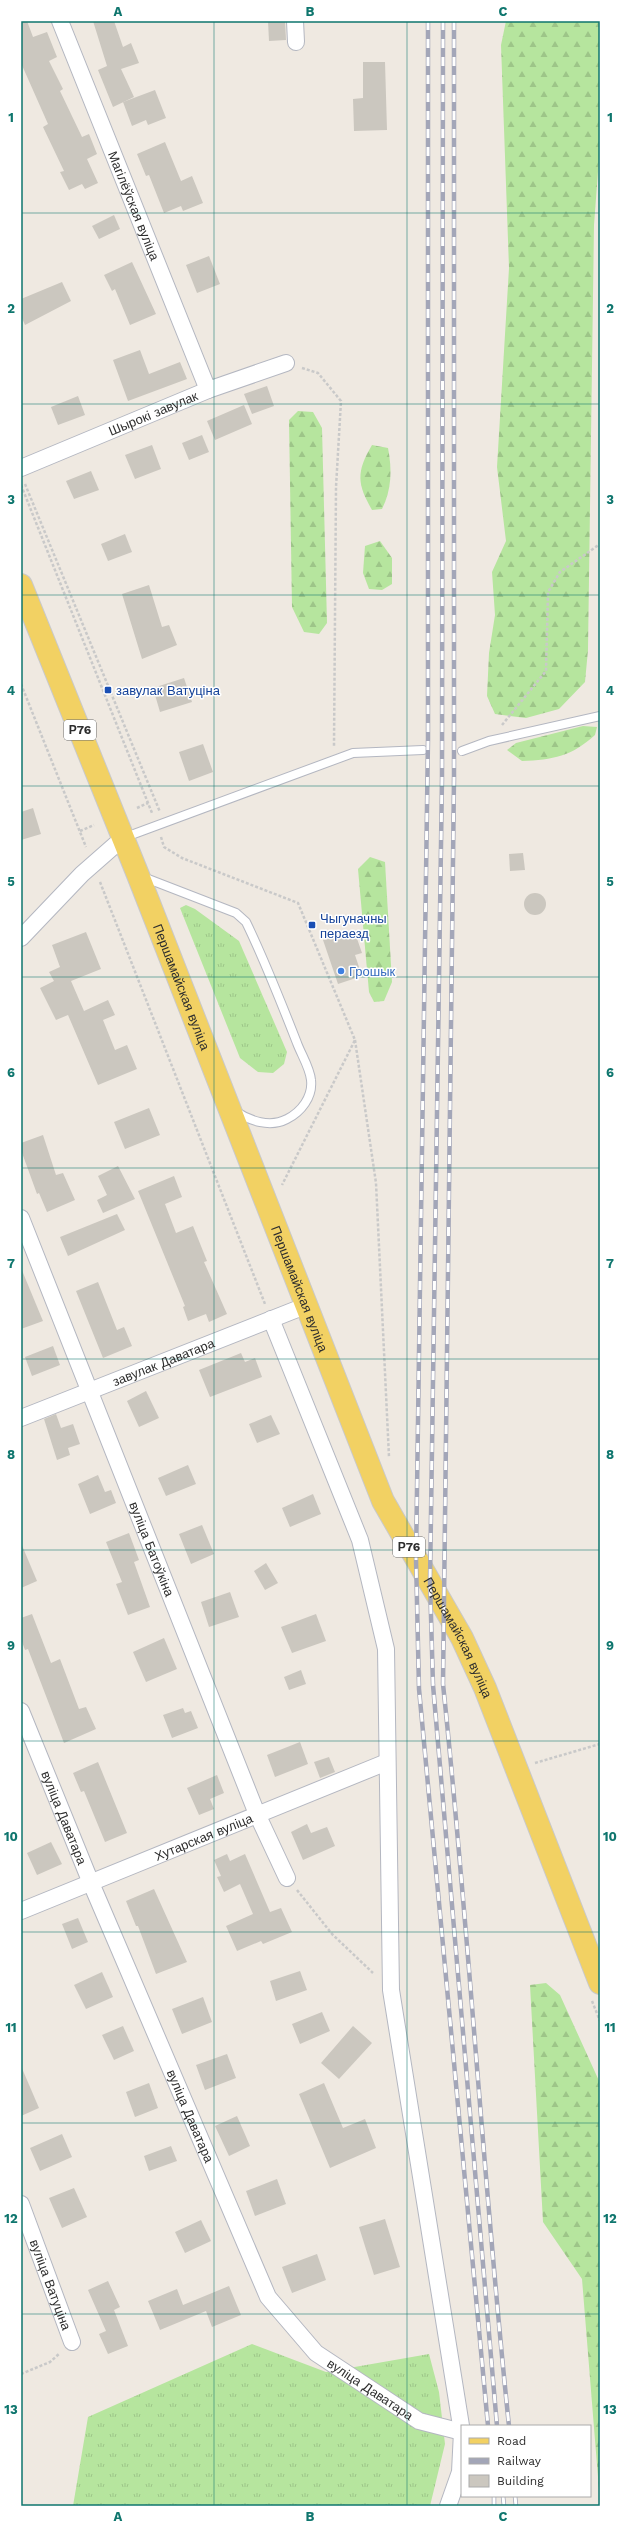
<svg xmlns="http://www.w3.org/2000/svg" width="621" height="2527" font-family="'Work Sans',sans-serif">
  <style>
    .grass { fill: url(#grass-tufts) }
    .forest { fill: url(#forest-firs) }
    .building { fill: #cbc7bf }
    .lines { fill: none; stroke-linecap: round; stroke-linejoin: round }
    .lane-casing { stroke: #b4b7c1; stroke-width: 10 }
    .street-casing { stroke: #b4b7c1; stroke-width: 18 }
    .primary-casing { stroke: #c9c9c9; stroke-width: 24 }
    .path { stroke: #c9c9c9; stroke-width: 2.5; stroke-dasharray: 3 2; stroke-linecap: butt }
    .lane { stroke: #fff; stroke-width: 8 }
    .street { stroke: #fff; stroke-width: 16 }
    .primary { stroke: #f2d163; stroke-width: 22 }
    .rail-casing { stroke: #a3a6b8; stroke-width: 4.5 }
    .rail { stroke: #fff; stroke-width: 3; stroke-dasharray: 9; stroke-linecap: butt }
    .grid { fill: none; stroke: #0f766e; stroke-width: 1; stroke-opacity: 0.55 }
    .transit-dot { fill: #1a4fb4; stroke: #fff; stroke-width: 1.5 }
    .shop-dot { fill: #3f7fe0; stroke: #fff; stroke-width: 1.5 }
    .labels { text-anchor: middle; stroke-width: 3; stroke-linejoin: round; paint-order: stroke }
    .shield { fill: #fff; stroke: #6d6d6d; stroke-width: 1 }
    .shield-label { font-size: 12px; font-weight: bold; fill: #2e2e2e }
    .street-label { font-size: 13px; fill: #2e2e2e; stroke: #fff }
    .transit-label { font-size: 13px; fill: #164399; stroke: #fff; text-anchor: start }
    .shop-label { font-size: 13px; fill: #366cbe; stroke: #fff; text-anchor: start }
    .neatline { fill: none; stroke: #0f766e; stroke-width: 1.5 }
    .grid-label { font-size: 13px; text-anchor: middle; font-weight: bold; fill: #0f766e }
  </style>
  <defs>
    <pattern id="grass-tufts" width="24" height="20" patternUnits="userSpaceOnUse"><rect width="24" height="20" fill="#b6e59e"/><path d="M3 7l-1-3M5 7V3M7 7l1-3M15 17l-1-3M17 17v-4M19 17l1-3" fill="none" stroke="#9dc588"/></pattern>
    <pattern id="forest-firs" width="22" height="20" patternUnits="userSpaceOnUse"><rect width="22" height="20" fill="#b6e59e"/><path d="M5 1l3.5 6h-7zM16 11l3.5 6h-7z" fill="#9dc588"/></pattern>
  </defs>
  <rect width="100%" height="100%" fill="#efe9e1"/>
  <g class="grass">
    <path d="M186,905L195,909L239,941L287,1052L284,1064L273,1073L258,1072L240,1058L180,908Z"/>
    <path d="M252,2344L326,2372L429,2354L439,2392L445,2444L430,2506H73L88,2417Z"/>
  </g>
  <g class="forest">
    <path d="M506,21H600V145L594,225L588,650L585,682L559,709L526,718L495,714L487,696L489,653L495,615L492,572L506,541L497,467L509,268L501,45Z"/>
    <path d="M298,411L313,412L322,428L327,623L319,634L304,632L292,607L289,420Z"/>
    <path d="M372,445L388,448C392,469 392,489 382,509L372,510C357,484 356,472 372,445Z"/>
    <path d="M380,541L392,558V584L382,590L369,589L363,573L365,546Z"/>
    <path d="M583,726L597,727L595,735C572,756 553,760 522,761L507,750L516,743Z"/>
    <path d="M370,857L385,862L392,982L384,1001L374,1002L369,992L358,869Z"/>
    <path d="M546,1983L560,1995L600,2083V2502L582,2279L543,2222L530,1985Z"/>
  </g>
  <g class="building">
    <path d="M21,21H27L33,37L47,32L57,57L49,61L63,89L60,91L82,137L89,134L97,154L87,159L98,183L85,189L82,184L69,190L60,172L64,171L43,127L48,124L21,63Z"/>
    <path d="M93,21H114L123,47L131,43L139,63L121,69L134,97L113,107L98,70L107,66Z"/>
    <path d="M268,21H285L286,40L269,41Z"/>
    <path d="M363,62H385L387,130L354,131L353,99L363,98Z"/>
    <path d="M155,90L166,118L148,125L146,120L132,126L123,102Z"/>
    <path d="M165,142L181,181L192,176L203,203L183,211L181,206L164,213L149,175L146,176L137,154Z"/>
    <path d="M114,215L120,229L99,239L92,226Z"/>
    <path d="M209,256L220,284L197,293L186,265Z"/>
    <path d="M132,262L156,314L130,325L115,289L112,291L104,275Z"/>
    <path d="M62,282L71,301L25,325L21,316V299Z"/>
    <path d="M140,350L149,374L180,362L187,379L128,401L113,360Z"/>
    <path d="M267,386L274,406L252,414L244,394Z"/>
    <path d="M78,396L85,415L58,425L51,407Z"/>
    <path d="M244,405L252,424L215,440L207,421Z"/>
    <path d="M202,435L209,452L189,460L182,443Z"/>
    <path d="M152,445L161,469L135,479L125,455Z"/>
    <path d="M91,471L99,490L74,499L66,481Z"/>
    <path d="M125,534L132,552L108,561L101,544Z"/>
    <path d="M149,585L162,627L169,625L177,645L142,659L122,594Z"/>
    <path d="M184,678L192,702L160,712L153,688Z"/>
    <path d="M203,744L213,772L189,781L179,752Z"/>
    <path d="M33,808L41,834L21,840V812Z"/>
    <path d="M523,853L525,870L510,871L509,854Z"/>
    <circle cx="535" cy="904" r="11"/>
    <path d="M354,930L362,953L355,955L362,976L338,984L323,940Z"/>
    <path d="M86,932L101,969L71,981L84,1011L108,1000L115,1015L103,1020L115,1050L127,1045L137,1069L98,1085L68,1015L56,1020L40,988L54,981L49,972L60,967L52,945Z"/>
    <path d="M149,1108L160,1135L125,1149L114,1122Z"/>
    <path d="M43,1135L56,1175L63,1173L75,1200L47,1212L39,1193L37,1194L21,1150V1143Z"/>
    <path d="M118,1166L135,1199L103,1213L97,1200L107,1195L98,1176Z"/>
    <path d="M174,1176L182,1197L165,1204L176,1233L193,1226L207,1261L204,1262L227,1314L209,1322L206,1314L188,1321L183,1307L185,1306L138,1191Z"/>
    <path d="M117,1214L125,1230L68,1256L60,1237Z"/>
    <path d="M21,1268L43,1321L21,1329Z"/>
    <path d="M98,1282L117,1330L124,1327L132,1346L103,1358L76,1291Z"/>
    <path d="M53,1346L60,1365L32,1376L25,1357Z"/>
    <path d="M241,1353L245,1362L255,1358L262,1377L210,1397L199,1370Z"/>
    <path d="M146,1391L159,1418L139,1427L127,1401Z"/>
    <path d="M56,1414L61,1428L73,1424L80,1444L68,1448L70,1455L57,1460L44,1419Z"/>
    <path d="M271,1415L280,1434L257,1443L249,1424Z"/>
    <path d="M188,1465L196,1484L166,1496L158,1478Z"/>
    <path d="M98,1475L105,1492L111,1490L116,1503L90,1514L78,1484Z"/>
    <path d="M313,1494L321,1514L290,1527L282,1508Z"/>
    <path d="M202,1525L214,1554L191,1564L179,1534Z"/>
    <path d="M129,1533L139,1560L134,1562L150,1607L128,1615L116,1584L122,1582L106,1542Z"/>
    <path d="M21,1543L37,1581L21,1588Z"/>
    <path d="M266,1563L278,1583L265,1590L254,1571Z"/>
    <path d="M230,1592L239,1617L209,1627L201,1602Z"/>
    <path d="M32,1614L51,1663L60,1659L79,1709L86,1707L96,1729L64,1743L28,1649L25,1650L21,1639V1618Z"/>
    <path d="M316,1614L326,1641L292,1653L281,1627Z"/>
    <path d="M164,1638L177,1669L146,1682L133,1652Z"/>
    <path d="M301,1670L306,1684L289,1690L284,1677Z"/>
    <path d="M183,1708L185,1713L191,1711L198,1728L172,1738L163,1715Z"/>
    <path d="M300,1742L308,1764L275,1777L267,1755Z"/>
    <path d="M329,1757L335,1772L320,1778L314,1762Z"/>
    <path d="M98,1762L127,1833L105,1842L84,1791L81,1792L73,1773Z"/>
    <path d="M217,1775L224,1793L210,1799L214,1809L199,1815L187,1788Z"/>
    <path d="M307,1824L311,1833L327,1827L335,1846L303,1860L291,1832Z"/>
    <path d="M51,1842L62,1864L37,1875L27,1853Z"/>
    <path d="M227,1854L230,1861L245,1854L270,1912L281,1908L292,1932L263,1944L261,1941L237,1951L226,1926L253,1914L240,1884L224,1892L217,1877L221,1876L214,1860Z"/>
    <path d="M154,1889L187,1962L156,1974L138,1926H136L126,1901Z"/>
    <path d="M78,1918L88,1942L72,1949L62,1924Z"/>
    <path d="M300,1971L307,1990L276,2001L270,1981Z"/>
    <path d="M102,1972L113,1997L86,2009L74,1985Z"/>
    <path d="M203,1997L212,2022L182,2034L172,2009Z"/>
    <path d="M322,2012L330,2031L300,2044L292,2024Z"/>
    <path d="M123,2026L134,2051L114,2060L102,2035Z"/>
    <path d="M353,2026L372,2043L339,2079L321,2063Z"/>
    <path d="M227,2054L236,2078L205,2090L196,2065Z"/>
    <path d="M21,2066L39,2108L21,2116Z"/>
    <path d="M149,2083L158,2108L135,2117L126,2092Z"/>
    <path d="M324,2083L343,2128L365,2119L376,2148L330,2168L299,2094Z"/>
    <path d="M237,2116L250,2146L229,2156L215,2126Z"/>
    <path d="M62,2134L72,2157L40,2171L30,2148Z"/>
    <path d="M171,2146L177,2161L149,2171L144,2156Z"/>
    <path d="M277,2179L286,2204L255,2216L246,2191Z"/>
    <path d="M74,2188L87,2217L62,2228L49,2198Z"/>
    <path d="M385,2219L400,2267L374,2275L359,2227Z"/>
    <path d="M201,2220L211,2241L185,2253L175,2232Z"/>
    <path d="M317,2254L326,2280L292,2293L282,2267Z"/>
    <path d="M108,2281L120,2307L114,2310L128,2346L108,2354L99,2334L106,2331L88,2290Z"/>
    <path d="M229,2286L241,2315L212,2327L206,2311L160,2330L148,2301L177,2289L183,2305Z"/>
  </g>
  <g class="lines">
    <g class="lane-casing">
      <g id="lane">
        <path d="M462,751L489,741L600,716"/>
        <path d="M123,838L353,753L423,750"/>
        <path d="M143,877L236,913L246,922C265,961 281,1002 297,1043C301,1054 310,1068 311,1080C313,1097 301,1112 287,1119C270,1128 250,1121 235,1111"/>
      </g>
    </g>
    <g class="street-casing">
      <g id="street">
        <path id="s1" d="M60,21L208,390"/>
        <path d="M295,21L296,42"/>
        <path id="s2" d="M21,468L208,390L286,363"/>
        <path d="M21,938L82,874L123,838"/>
        <path id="s3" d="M21,1218L257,1814L287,1878"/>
        <path d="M271,1319L360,1540L386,1649L391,1990L462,2432L460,2472L448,2506"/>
        <path id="s4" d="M21,1418L305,1306"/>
        <path id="s5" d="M21,1711L91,1883L268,2297L316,2353L419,2421L462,2432"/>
        <path id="s6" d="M21,1911L387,1762"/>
        <path id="s7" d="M21,2204L72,2342"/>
      </g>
    </g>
    <g class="primary-casing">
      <g id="primary">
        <path id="s8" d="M21,585L138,875L383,1501L462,1638L485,1688L600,1983"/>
      </g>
    </g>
    <g class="path">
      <path d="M302,368L318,373L341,401L336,487L334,746"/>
      <path d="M25,484L160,812"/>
      <path d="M21,485L152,813"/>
      <path d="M21,684L86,847"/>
      <path d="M502,725L546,671L548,592L560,572L600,544"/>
      <path d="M137,808L148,803"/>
      <path d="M80,831L94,825"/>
      <path d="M161,837L164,847L182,858L298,903L355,1040L282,1185"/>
      <path d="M100,882L265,1304"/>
      <path d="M355,1040L376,1183L389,1457"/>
      <path d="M535,1763L600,1744"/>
      <path d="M297,1890L332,1934L373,1973"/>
      <path d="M592,2001L600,2021"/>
      <path d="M21,2374L50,2362L60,2353"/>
    </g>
    <use href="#lane" class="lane"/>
    <use href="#street" class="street"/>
    <use href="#primary" class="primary"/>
    <g class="rail-casing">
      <g id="rail">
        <path d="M428,21V739L416,1559L419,1689L488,2426"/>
        <path d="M443,21L442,778L430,1582L433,1685L497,2426"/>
        <path d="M454,21V778L443,1684C469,1931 483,2179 509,2426"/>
        <path d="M494,2496V2506"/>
        <path d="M503,2496L504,2506"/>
        <path d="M515,2496L516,2506"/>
      </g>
    </g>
    <use href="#rail" class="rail"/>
  </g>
  <path class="grid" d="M214,21V2506M407,21V2506M21,213H600M21,404H600M21,595H600M21,786H600M21,977H600M21,1168H600M21,1359H600M21,1550H600M21,1741H600M21,1932H600M21,2123H600M21,2314H600"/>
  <g class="transit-dot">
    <rect x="104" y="686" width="8" height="8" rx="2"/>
    <rect x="308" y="921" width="8" height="8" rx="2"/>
  </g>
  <circle class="shop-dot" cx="341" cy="971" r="4"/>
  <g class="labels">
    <g class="shield">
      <rect x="64" y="720" width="32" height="20" rx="3"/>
      <rect x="393" y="1537" width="32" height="20" rx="3"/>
    </g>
    <g class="shield-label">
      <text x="80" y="734">Р76</text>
      <text x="409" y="1551">Р76</text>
    </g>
    <g class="street-label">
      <text dy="5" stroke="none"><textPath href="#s1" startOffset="199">Магілёўская вуліца</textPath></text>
      <text dy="5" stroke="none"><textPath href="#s2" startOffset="143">Шырокі завулак</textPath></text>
      <text dy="5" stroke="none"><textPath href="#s8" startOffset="433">Першамайская вуліца</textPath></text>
      <text dy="5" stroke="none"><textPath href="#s8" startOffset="757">Першамайская вуліца</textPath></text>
      <text dy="5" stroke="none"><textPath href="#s4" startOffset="153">завулак Даватара</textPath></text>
      <text dy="5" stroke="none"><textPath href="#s3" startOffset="356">вуліца Батоўкіна</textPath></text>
      <text dy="5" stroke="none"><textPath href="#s8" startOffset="1141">Першамайская вуліца</textPath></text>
      <text dy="5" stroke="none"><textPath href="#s5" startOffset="115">вуліца Даватара</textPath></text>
      <text dy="5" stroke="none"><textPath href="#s6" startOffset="197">Хутарская вуліца</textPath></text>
      <text dy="5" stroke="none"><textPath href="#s5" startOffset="439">вуліца Даватара</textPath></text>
      <text dy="5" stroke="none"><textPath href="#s7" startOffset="86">вуліца Ватуціна</textPath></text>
      <text dy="5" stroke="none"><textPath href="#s5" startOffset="775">вуліца Даватара</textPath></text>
    </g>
    <g class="transit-label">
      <text x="116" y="695">завулак Ватуціна</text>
      <text x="320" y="923">Чыгуначны<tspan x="320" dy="15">пераезд</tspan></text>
    </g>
    <g class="shop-label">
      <text x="349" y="976">Грошык</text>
    </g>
  </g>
  <rect width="621" height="2527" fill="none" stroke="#ffffff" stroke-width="44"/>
  <rect x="461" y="2425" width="130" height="72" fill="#ffffff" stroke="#ababab"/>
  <rect x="469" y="2438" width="20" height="6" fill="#f2d163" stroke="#ababab"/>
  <text x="497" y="2445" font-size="12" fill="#2e2e2e">Road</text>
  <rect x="469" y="2458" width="20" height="6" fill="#a3a6b8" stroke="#ababab"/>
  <text x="497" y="2465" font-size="12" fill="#2e2e2e">Railway</text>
  <rect x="469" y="2475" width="20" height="12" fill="#cbc7bf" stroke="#ababab"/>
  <text x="497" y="2485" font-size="12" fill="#2e2e2e">Building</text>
  <rect x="22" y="22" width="577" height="2483" class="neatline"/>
  <g class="grid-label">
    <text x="118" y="16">A</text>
    <text x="310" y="16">B</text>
    <text x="503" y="16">C</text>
    <text x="11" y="122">1</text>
    <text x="610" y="122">1</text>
    <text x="11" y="313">2</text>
    <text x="610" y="313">2</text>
    <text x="11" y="504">3</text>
    <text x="610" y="504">3</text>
    <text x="11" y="695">4</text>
    <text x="610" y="695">4</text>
    <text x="11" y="886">5</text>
    <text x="610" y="886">5</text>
    <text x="11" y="1077">6</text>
    <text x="610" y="1077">6</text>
    <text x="11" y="1268">7</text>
    <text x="610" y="1268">7</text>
    <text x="11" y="1459">8</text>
    <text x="610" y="1459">8</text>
    <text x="11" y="1650">9</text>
    <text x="610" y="1650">9</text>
    <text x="11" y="1841">10</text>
    <text x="610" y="1841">10</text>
    <text x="11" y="2032">11</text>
    <text x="610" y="2032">11</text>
    <text x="11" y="2223">12</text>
    <text x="610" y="2223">12</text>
    <text x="11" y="2414">13</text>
    <text x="610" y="2414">13</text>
    <text x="118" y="2521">A</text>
    <text x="310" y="2521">B</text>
    <text x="503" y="2521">C</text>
  </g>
</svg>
